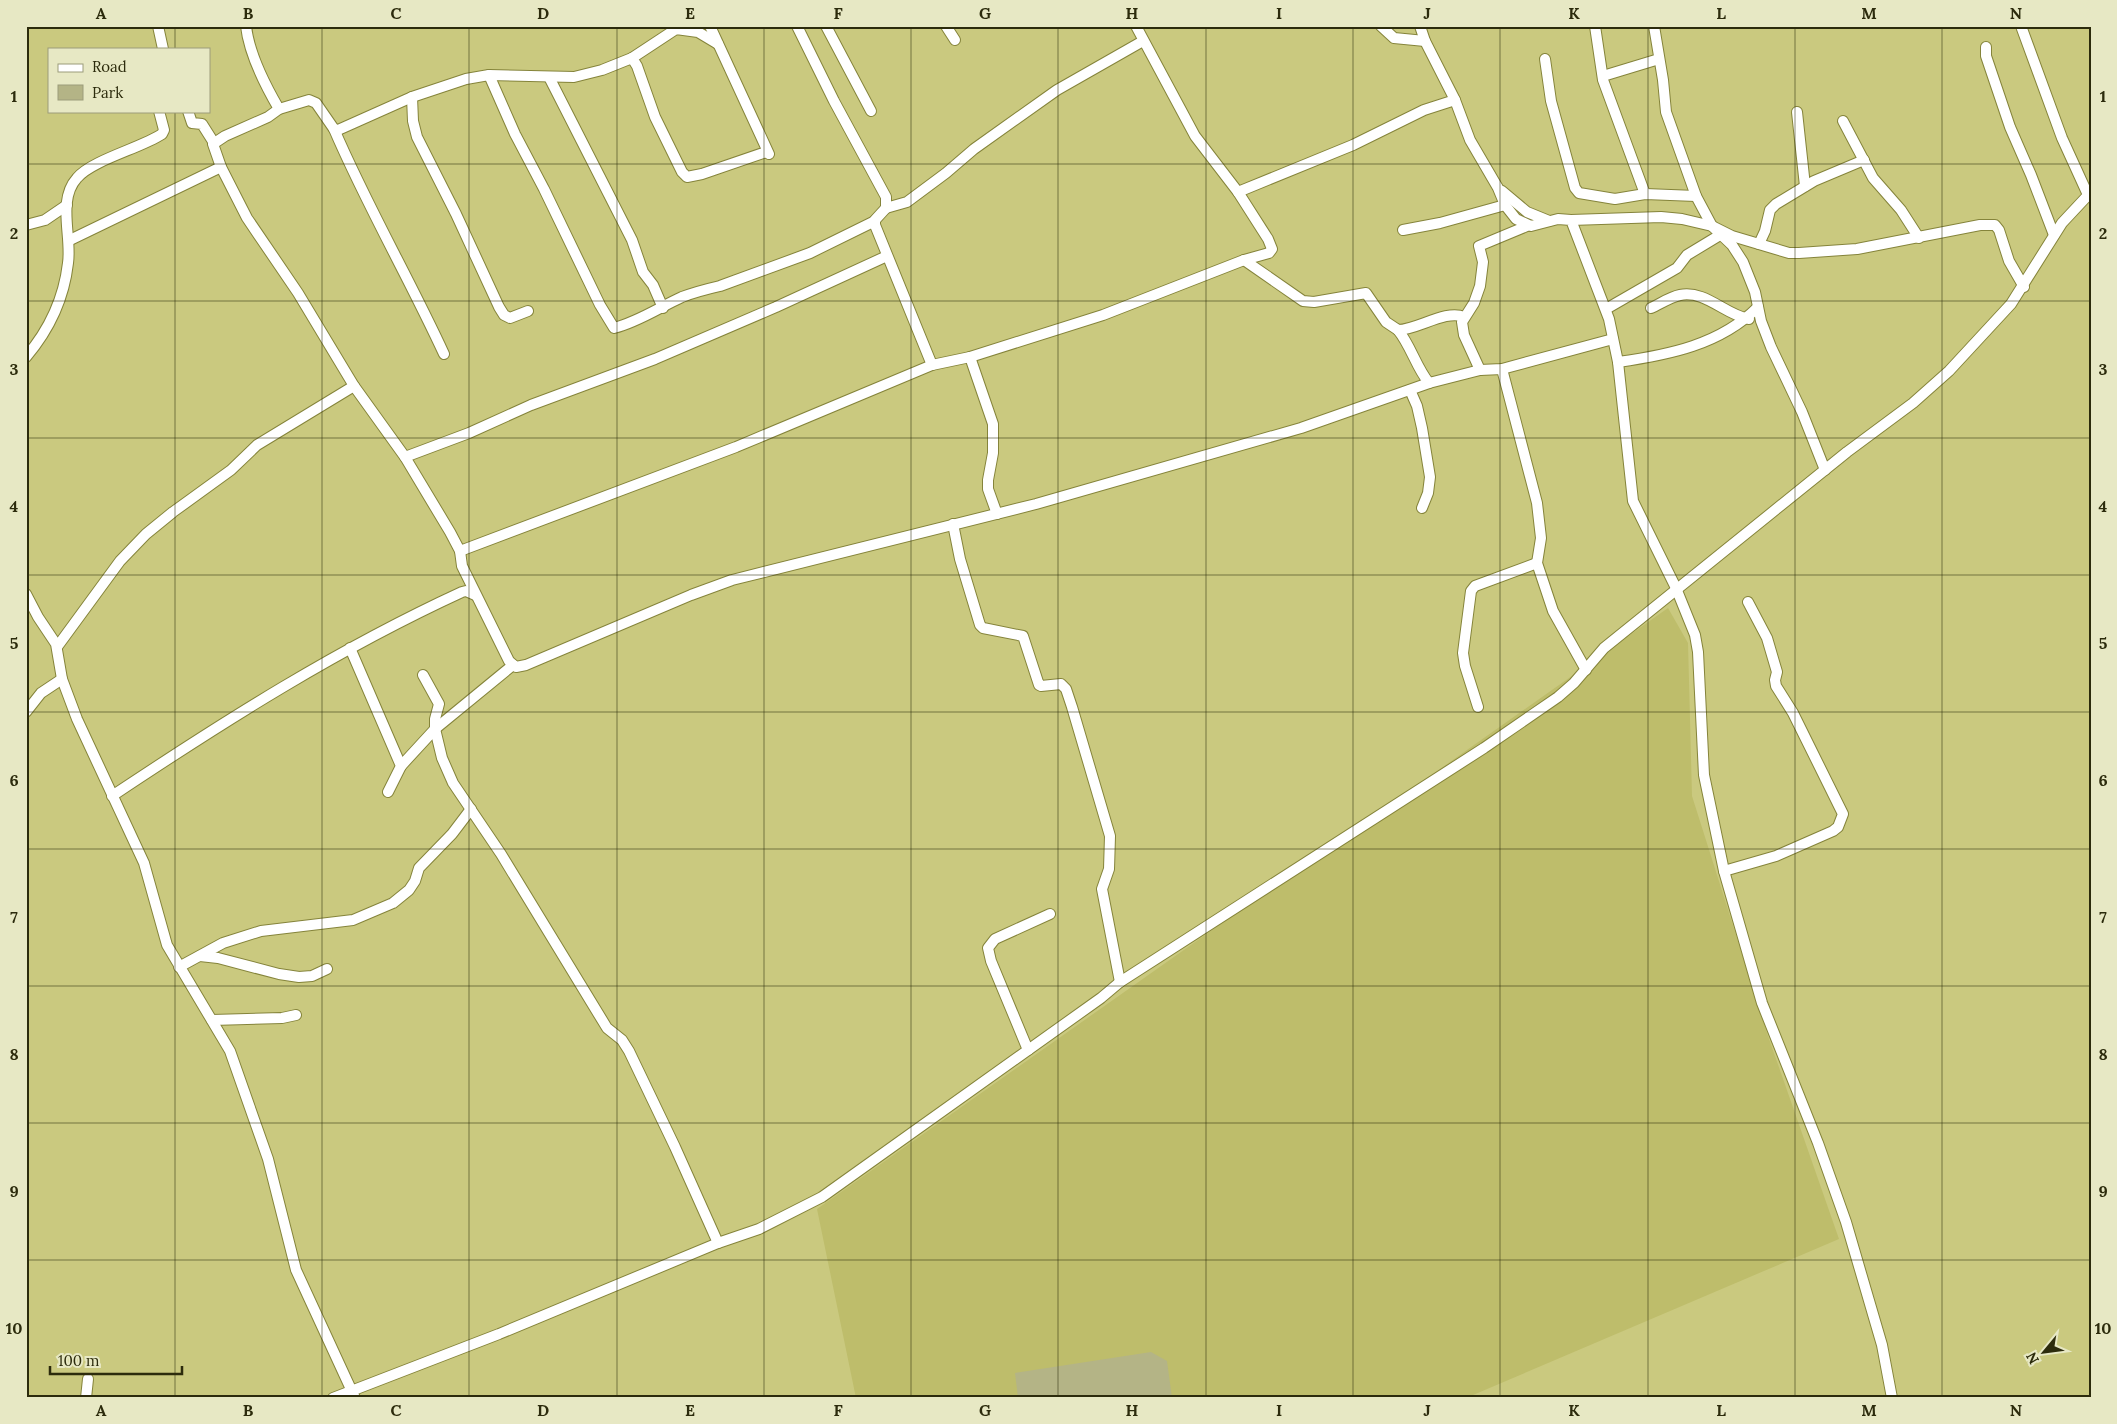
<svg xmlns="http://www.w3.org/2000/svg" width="2117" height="1424" font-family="Lora,serif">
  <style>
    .built { fill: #bebd6b }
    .green { fill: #b4b486 }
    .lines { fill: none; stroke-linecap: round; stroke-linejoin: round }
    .street-casing { stroke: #85843b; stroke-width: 12 }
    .street { stroke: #fff; stroke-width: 10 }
    .grid { fill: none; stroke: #2c2b0c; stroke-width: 1; stroke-opacity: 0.55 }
    .neatline { fill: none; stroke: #2c2b0c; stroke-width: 2 }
    .grid-label { font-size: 16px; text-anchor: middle; font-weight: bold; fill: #2c2b0c }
  </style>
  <rect width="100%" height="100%" fill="#cac97f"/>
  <path class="built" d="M1668,608L1688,643L1692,796L1768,1036L1839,1239L1466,1398H856L817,1209Z"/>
  <path class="green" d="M1151,1352L1167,1361L1172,1398H1018L1015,1373Z"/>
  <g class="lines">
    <g class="street-casing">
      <g id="street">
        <path d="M158,26L163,49"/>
        <path d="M246,26C249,54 265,85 279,109"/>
        <path d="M710,26L769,154L766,152L702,174L687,177L682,172L655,117L637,66L632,58L602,70L574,77L489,75L466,79L412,97L338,130L334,129L316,103L309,100L279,109L268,117L225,136L213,144L221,167L247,218L298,293L354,386L405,457L450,532L460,551L462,566L509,661L516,667L526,665L691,595L732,580L1036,504L1301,428L1429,383L1480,370L1502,369L1613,339"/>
        <path d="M797,26L834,101L886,197V208L875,220V225L932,365"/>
        <path d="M826,26L871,111"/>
        <path d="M946,26L955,40"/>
        <path d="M1381,26L1394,38L1425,41"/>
        <path d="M1420,26L1425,41L1455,100L1470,140L1498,188L1505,205L1516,219L1531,226L1558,219L1571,220L1609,319L1618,362L1633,501L1676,588L1695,635L1698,652L1704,775L1724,871L1762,1003L1818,1143L1846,1222L1882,1345L1892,1398"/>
        <path d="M1595,26L1603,80L1645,194"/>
        <path d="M1654,26L1663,80L1666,112L1696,196L1712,226L1732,245L1743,262L1755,292L1761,321L1771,347L1802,412L1825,470"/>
        <path d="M2021,26L2062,138L2088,195"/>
        <path d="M1986,47V56L2010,127L2031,175L2054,235"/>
        <path d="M632,58L676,29L698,32L718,44"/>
        <path d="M1545,59L1551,101L1575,188L1579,193L1615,199L1645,194L1696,196"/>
        <path d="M489,75L515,134L544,189L600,305L614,328C638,322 660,307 682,297C695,292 707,289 720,286L810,253L875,221"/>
        <path d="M1603,76L1659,59"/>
        <path d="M549,77L632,240L643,272L653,285L663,308"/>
        <path d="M412,97L413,121L417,137L456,214L499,307L504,315L510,318L528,311"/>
        <path d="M188,111L192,123L202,124L214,143"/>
        <path d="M1797,112L1805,186"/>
        <path d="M1843,121L1873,178L1901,210L1919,238"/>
        <path d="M334,129C367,206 409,278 444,354"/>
        <path d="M1502,191L1527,212L1549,221"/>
        <path d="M1238,192L1353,145L1424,110L1455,100"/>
        <path d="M886,208L907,202L946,173L974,149L1057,90L1143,41"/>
        <path d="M1571,220L1661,217L1682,219L1712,226L1732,236L1789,253H1799L1857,249L1980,225H1995L1999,230L2009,261L2024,287"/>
        <path d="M26,225L45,220L67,205"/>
        <path d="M1403,230L1440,223L1505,205"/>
        <path d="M70,240L221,167"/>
        <path d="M1759,244L1765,231L1770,210L1776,204L1814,181L1864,160"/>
        <path d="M1244,260L1303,301L1314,302L1366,293L1386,322L1398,330C1417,330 1446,309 1464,317"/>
        <path d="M1651,308C1660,304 1670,297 1680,295C1706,290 1725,315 1749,319"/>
        <path d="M1606,309L1677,268L1687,255L1720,235"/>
        <path d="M1398,330C1411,346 1416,367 1429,383"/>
        <path d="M26,357C49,330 64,298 68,263C72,237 57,200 77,178C92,160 141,148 162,134L164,130L159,111"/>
        <path d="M970,357L993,424V453L988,480V489L997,514"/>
        <path d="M1618,362C1668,355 1720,345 1758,307"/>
        <path d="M1502,369L1537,503L1541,538L1537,563L1553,611L1586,670"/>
        <path d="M1480,370L1464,335L1462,322L1474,303L1480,286L1483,262L1479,246L1527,226"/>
        <path d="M1410,390L1417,406L1422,428L1430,477L1428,493L1422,508"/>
        <path d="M405,457L469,433L531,405L655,359L776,307L887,256"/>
        <path d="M953,524L960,559L980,625L983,628L1023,636L1039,685L1041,686L1061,684L1066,689L1072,707L1110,836L1109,869L1102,889L1120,982"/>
        <path d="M460,551L736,447L932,365L970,357L1103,315L1244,260L1269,253L1272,249L1268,239L1238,192L1195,136L1136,26"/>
        <path d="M26,594L38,617L56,644L62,679L77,719L144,863L167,945L230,1051L268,1159L296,1270L355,1398"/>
        <path d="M57,647L120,561L146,534L173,512L231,470L257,445L354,386"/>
        <path d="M350,648L401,766L388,792"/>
        <path d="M423,675L439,704L435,719V729L442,758L453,783L501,854L607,1028L622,1040L629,1051L675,1147L718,1243"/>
        <path d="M1478,707L1465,666L1463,653L1471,591L1475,586L1537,563"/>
        <path d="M26,712L41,693L62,679"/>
        <path d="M401,766L435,729L513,665"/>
        <path d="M112,796C226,720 338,649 462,592L466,591L475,595"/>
        <path d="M1724,871L1776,856L1833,831L1838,827L1843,814L1793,713L1776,686L1775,680L1777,672L1767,638L1748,602"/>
        <path d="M200,956L218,958L279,974L299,977L312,976L327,969"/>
        <path d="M179,967L223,943L261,931L353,920L393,903L409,890L415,881L419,868L452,834L471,809"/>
        <path d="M212,1020L282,1018L296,1015"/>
        <path d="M1028,1050L991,961L988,948L995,939L1050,914"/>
        <path d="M86,1398L88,1379"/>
        <path d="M333,1398L499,1334L718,1243L759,1229L822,1197L1101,998L1120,982L1484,748L1558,697L1574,683L1604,648L1847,452L1913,403L1949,371L2011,304L2062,223L2091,192"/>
      </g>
    </g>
    <use href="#street" class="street"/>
  </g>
  <path class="grid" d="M175,26V49M322,26V1398M469,26V1398M617,26V1398M764,26V1398M911,26V1398M1058,26V1398M1206,26V1398M1353,26V1398M1500,26V1398M1648,26V1398M1795,26V1398M1942,26V1398M175,111V1398M26,164H2091M26,301H2091M26,438H2091M26,575H2091M26,712H2091M26,849H2091M26,986H2091M26,1123H2091M26,1260H2091"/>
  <rect width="2117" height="1424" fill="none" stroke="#e7e8c4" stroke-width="55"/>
  <rect x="48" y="48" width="162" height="65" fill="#e7e8c4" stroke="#9c9c7a"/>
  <rect x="58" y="64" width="25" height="8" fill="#ffffff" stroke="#9c9c7a"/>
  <text x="92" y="72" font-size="15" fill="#2c2b0c">Road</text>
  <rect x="58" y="85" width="25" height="15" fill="#b4b486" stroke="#9c9c7a"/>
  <text x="92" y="98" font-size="15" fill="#2c2b0c">Park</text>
  <g transform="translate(2044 1352) rotate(241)" stroke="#e7e8c4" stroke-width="4" paint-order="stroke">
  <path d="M0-4L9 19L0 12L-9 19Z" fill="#2c2b0c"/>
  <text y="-8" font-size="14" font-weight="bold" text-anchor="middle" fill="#2c2b0c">N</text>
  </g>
  <path d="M50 1366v8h132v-8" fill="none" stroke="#2c2b0c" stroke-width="2.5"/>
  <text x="58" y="1366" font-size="15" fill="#2c2b0c" stroke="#e7e8c4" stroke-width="4" paint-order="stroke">100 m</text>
  <rect x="28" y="28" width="2062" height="1368" class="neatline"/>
  <g class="grid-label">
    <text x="101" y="19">A</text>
    <text x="248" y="19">B</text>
    <text x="396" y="19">C</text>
    <text x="543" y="19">D</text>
    <text x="690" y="19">E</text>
    <text x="838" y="19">F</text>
    <text x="985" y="19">G</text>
    <text x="1132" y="19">H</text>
    <text x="1279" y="19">I</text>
    <text x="1427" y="19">J</text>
    <text x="1574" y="19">K</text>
    <text x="1721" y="19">L</text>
    <text x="1869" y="19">M</text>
    <text x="2016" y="19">N</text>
    <text x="14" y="102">1</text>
    <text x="2103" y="102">1</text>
    <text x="14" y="239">2</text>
    <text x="2103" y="239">2</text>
    <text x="14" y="375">3</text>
    <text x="2103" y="375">3</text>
    <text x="14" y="512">4</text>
    <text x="2103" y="512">4</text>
    <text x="14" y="649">5</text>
    <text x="2103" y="649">5</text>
    <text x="14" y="786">6</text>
    <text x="2103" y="786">6</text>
    <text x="14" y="923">7</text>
    <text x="2103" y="923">7</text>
    <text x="14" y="1060">8</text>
    <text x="2103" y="1060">8</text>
    <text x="14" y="1197">9</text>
    <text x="2103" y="1197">9</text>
    <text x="14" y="1334">10</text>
    <text x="2103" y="1334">10</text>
    <text x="101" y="1416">A</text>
    <text x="248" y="1416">B</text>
    <text x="396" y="1416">C</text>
    <text x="543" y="1416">D</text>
    <text x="690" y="1416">E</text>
    <text x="838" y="1416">F</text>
    <text x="985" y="1416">G</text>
    <text x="1132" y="1416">H</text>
    <text x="1279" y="1416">I</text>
    <text x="1427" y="1416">J</text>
    <text x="1574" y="1416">K</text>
    <text x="1721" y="1416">L</text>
    <text x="1869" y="1416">M</text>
    <text x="2016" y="1416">N</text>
  </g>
</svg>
